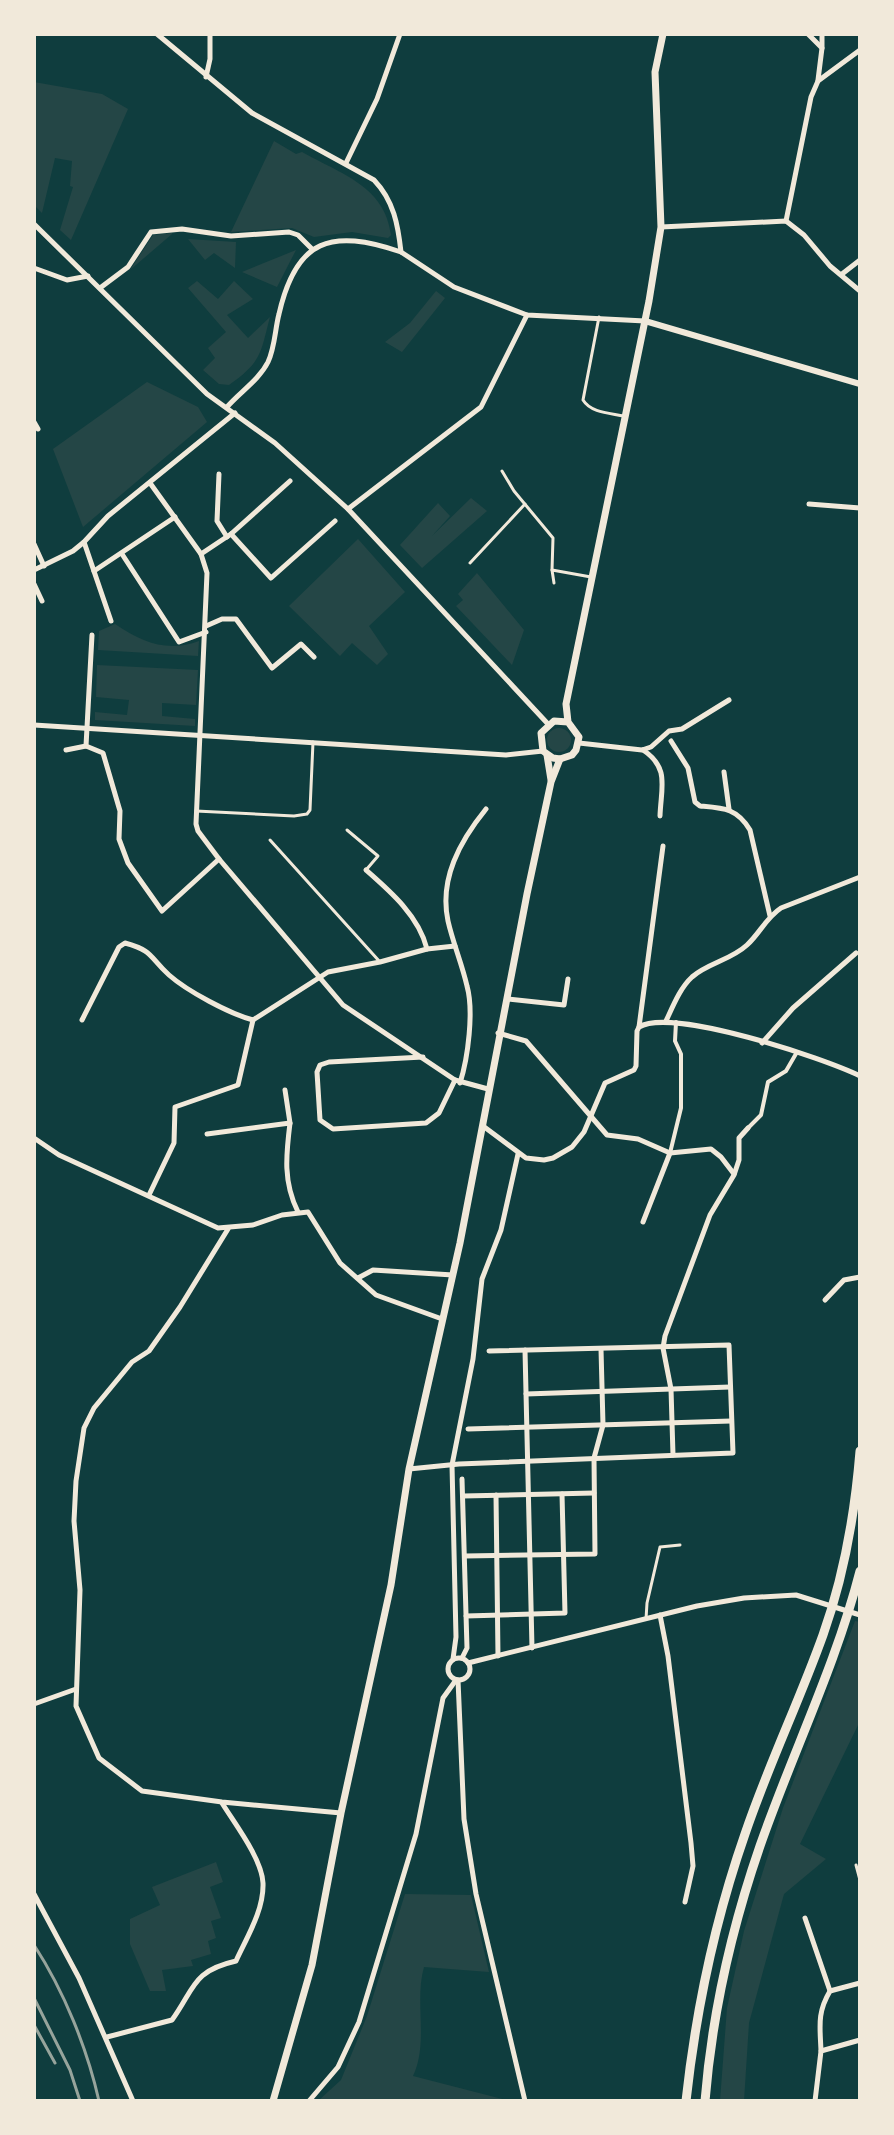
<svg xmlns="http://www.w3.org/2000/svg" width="894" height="2135" font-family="Poppins,sans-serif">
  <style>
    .green { fill: #244646 }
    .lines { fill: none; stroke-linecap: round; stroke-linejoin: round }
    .service { stroke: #f1e9da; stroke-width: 3 }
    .pedestrian { stroke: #f1e9da; stroke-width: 4 }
    .minor { stroke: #f1e9da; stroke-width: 5 }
    .tertiary { stroke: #f1e9da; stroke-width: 6 }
    .secondary { stroke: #f1e9da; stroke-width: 7 }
    .motorway { stroke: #f1e9da; stroke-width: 9 }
    .rail { stroke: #97a49c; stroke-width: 3 }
  </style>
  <rect width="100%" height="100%" fill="#0f3d3e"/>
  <g class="green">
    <path d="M34,82L102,94L128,109L71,240L60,230L73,187L70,186L72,161L55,158L42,213L34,205Z"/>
    <path d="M274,141L296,154L302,152C341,174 385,186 391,235L388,238L352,232L314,237L292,228L231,232Z"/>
    <path d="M172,233V234L130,270L153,235Z"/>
    <path d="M188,239L236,242L235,268L214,253L205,260Z"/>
    <path d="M296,250L277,287L242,272Z"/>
    <path d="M197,281L218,299L234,281L253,299L227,315L248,338L270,317C260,355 262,361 229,385L219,384L203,370L215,358L208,348L226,332L188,288Z"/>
    <path d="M436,291L445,298L402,352L385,342L410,323Z"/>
    <path d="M147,382L198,407L207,422L83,527L53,449Z"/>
    <path d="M471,498L487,511L422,568L400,545L438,503L450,516L432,536Z"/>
    <path d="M358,539L405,592L369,626L388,654L377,665L352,643L340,656L289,606Z"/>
    <path d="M477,573L524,630L512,665L456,606L463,600L458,594Z"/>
    <path d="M115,624C141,642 168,653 199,641L198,656L98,650L99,631Z"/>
    <path d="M97,665L198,670L196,705L162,703V716L195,719V726L95,720V712L127,715L129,700L96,697Z"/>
    <circle cx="559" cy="740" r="12"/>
    <path d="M855,1621L860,1622V1721L800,1844L826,1859L784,1894L749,2023L744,2101H720L727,2008L744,1931L783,1808Z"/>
    <path d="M216,1862L223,1882L210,1887L221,1918L211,1921L216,1938L208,1941L211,1954L191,1960L193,1966L162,1970L166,1991H150L130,1944V1919L160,1905L152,1887Z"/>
    <path d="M405,1894L471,1895L489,1972L424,1967C414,2002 429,2042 413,2076L510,2101H318L341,2080L367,2016Z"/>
  </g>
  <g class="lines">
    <g class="service">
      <path d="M599,317L583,400C591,413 610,413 624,416"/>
      <path d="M502,471L514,491L553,538L552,570"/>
      <path d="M470,563L525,504"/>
      <path d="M554,583L552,570L591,577"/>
      <path d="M196,811L294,816L307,814L310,810L313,742"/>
      <path d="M347,830L378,856L366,870"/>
      <path d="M270,840L380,962"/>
      <path d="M646,1619L647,1603L660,1547L680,1545"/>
      <path d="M856,1865L860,1880"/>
    </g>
    <g class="pedestrian">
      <path d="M748,1128L761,1115L768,1082L786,1071L797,1052"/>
      <path d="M670,1153L681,1108V1054L675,1041L676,1022"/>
    </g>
    <g class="minor">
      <path d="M157,34L252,113L374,180C394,201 398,225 401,252L454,287L527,315L645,321"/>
      <path d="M808,34L822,48L818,80"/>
      <path d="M822,48V34"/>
      <path d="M206,77L210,59V34"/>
      <path d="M346,163L377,99L400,34"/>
      <path d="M786,221L811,97L818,81L860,50"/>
      <path d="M34,224L207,394L275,443L348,509L548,724"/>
      <path d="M661,227L786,221L804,235L830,266L860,291"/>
      <path d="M34,268L67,280L88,276"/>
      <path d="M842,274L860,260"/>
      <path d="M100,288L128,267L151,232L182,229L231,236L289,232L298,235L312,249"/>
      <path d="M227,407C240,392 259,380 268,362C275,347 275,329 279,314C296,239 331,228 401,252"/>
      <path d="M34,422L38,429"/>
      <path d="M219,474L217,521L227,537"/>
      <path d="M150,483L201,554L207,573L196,824L198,831L219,859L343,1005L455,1080L488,1089"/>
      <path d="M809,504L860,508"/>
      <path d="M348,509L481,407L527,315"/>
      <path d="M231,534L271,578L335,521"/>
      <path d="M84,542L111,621"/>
      <path d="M34,544L44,566"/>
      <path d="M122,554L179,642L206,632"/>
      <path d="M201,554L231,534L290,481"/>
      <path d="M34,570L73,551L84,542L108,516L235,413"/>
      <path d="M94,571L175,517"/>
      <path d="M34,584L42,601"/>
      <path d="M206,626L222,619H236L272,668L301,644L314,657"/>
      <path d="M92,635L86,746L103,753L120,811L119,839L128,863L162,911L219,859"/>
      <path d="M34,725L506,755L543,751"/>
      <path d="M671,741L688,768L695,802L700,806C723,808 737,808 750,830L770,916"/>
      <path d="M579,743L642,750L651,747L669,731L682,729L729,700"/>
      <path d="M66,750L86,746"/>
      <path d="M643,750C670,768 661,787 660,816"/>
      <path d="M724,772L729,809"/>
      <path d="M366,870C390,891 419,916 427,949"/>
      <path d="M507,999L564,1005L568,979"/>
      <path d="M82,1020L119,947L125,943C154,951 149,957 169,975C187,991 230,1014 253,1020L328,972L380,962L427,949L455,946"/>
      <path d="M666,1021C673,1006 680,988 692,977C708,963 731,960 747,945C760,933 766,918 781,908L860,877"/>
      <path d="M639,1027L663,846"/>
      <path d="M498,1033L526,1041L607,1135L638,1139L670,1153L711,1149L721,1157L734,1174"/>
      <path d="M762,1043L793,1008L856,953"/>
      <path d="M423,1057L329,1062L320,1065L317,1072L320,1120L333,1129L426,1123L439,1113L455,1080"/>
      <path d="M460,1083C468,1058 474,1011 467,986C462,964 453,943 448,921C439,879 460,841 486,809"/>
      <path d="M285,1090L290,1123"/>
      <path d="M483,1126L526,1158L544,1160L553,1158L572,1147L584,1132L605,1083L634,1070L636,1066L637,1031L639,1027C672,1007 823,1058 860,1076"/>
      <path d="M207,1134L290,1123C286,1155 283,1182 298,1212"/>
      <path d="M34,1138L59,1155L218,1228L253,1225L282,1215L308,1212L340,1263L376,1295L442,1319"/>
      <path d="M149,1195L174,1143L175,1107L238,1085L253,1020"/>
      <path d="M643,1222L670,1153"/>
      <path d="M228,1229L180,1307L149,1351L132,1362L94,1408L84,1428L76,1481L74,1521L80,1590L76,1706L99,1758L142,1791L222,1802L341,1813"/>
      <path d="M358,1278L373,1270L453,1275"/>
      <path d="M825,1300L844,1280L860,1277"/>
      <path d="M525,1350L532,1648"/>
      <path d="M526,1394L730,1387"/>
      <path d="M468,1429L731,1421"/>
      <path d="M673,1455L671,1389L663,1348L665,1336L710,1215L734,1175L739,1160V1138L748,1128"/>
      <path d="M409,1469L459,1464L733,1453L729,1345L489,1351"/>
      <path d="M496,1495L498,1656"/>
      <path d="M463,1496L594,1493"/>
      <path d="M465,1556L595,1554L594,1458L603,1425L601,1349"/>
      <path d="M660,1615L668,1656L691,1843L693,1866L685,1902"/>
      <path d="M466,1616L565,1613L562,1494"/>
      <circle cx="459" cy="1669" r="11"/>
      <path d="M462,1658L467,1648L462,1479"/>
      <path d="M453,1659L456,1637L452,1465L473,1359L482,1279L501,1230L518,1154"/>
      <path d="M468,1663L697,1606L744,1598L796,1595L860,1615"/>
      <path d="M458,1680L464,1819L476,1894L525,2101"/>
      <path d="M34,1704L76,1689"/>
      <path d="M34,1894L79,1978L133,2101"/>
      <path d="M805,1918L830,1991"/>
      <path d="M107,2037L172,2020C195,1988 192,1971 236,1961C247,1937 264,1910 263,1883C262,1859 235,1824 222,1803"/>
      <path d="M821,2051C820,2026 817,2013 830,1991L860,1983"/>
      <path d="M309,2101L338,2067L359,2022L416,1834L443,1698L456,1680"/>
      <path d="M815,2101L821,2051L860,2040"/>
    </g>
    <path class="tertiary" d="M645,321L860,384"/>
    <g class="secondary">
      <path d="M568,722L554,721L541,733L543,751L553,758L560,759L572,755L576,750L579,737L568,722L566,704L649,301L661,227L655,72L663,34"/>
      <path d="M547,755L551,780"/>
      <path d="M273,2101L312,1965L341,1813L391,1585L409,1469L460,1243L527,894L551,782L560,759"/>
    </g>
    <g class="motorway">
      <path d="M686,2101C696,2010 715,1920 745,1834C768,1766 799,1702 823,1635C844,1576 855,1513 860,1451"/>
      <path d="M705,2101C712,2015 732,1927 760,1846C792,1754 836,1665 860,1571"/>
    </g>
    <g class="rail">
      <path d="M34,1945C64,1991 87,2048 99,2101"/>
      <path d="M34,1998L70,2070L80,2101"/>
      <path d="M34,2025L55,2063"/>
    </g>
  </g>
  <rect width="894" height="2135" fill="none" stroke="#f1e9da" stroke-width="72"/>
</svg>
